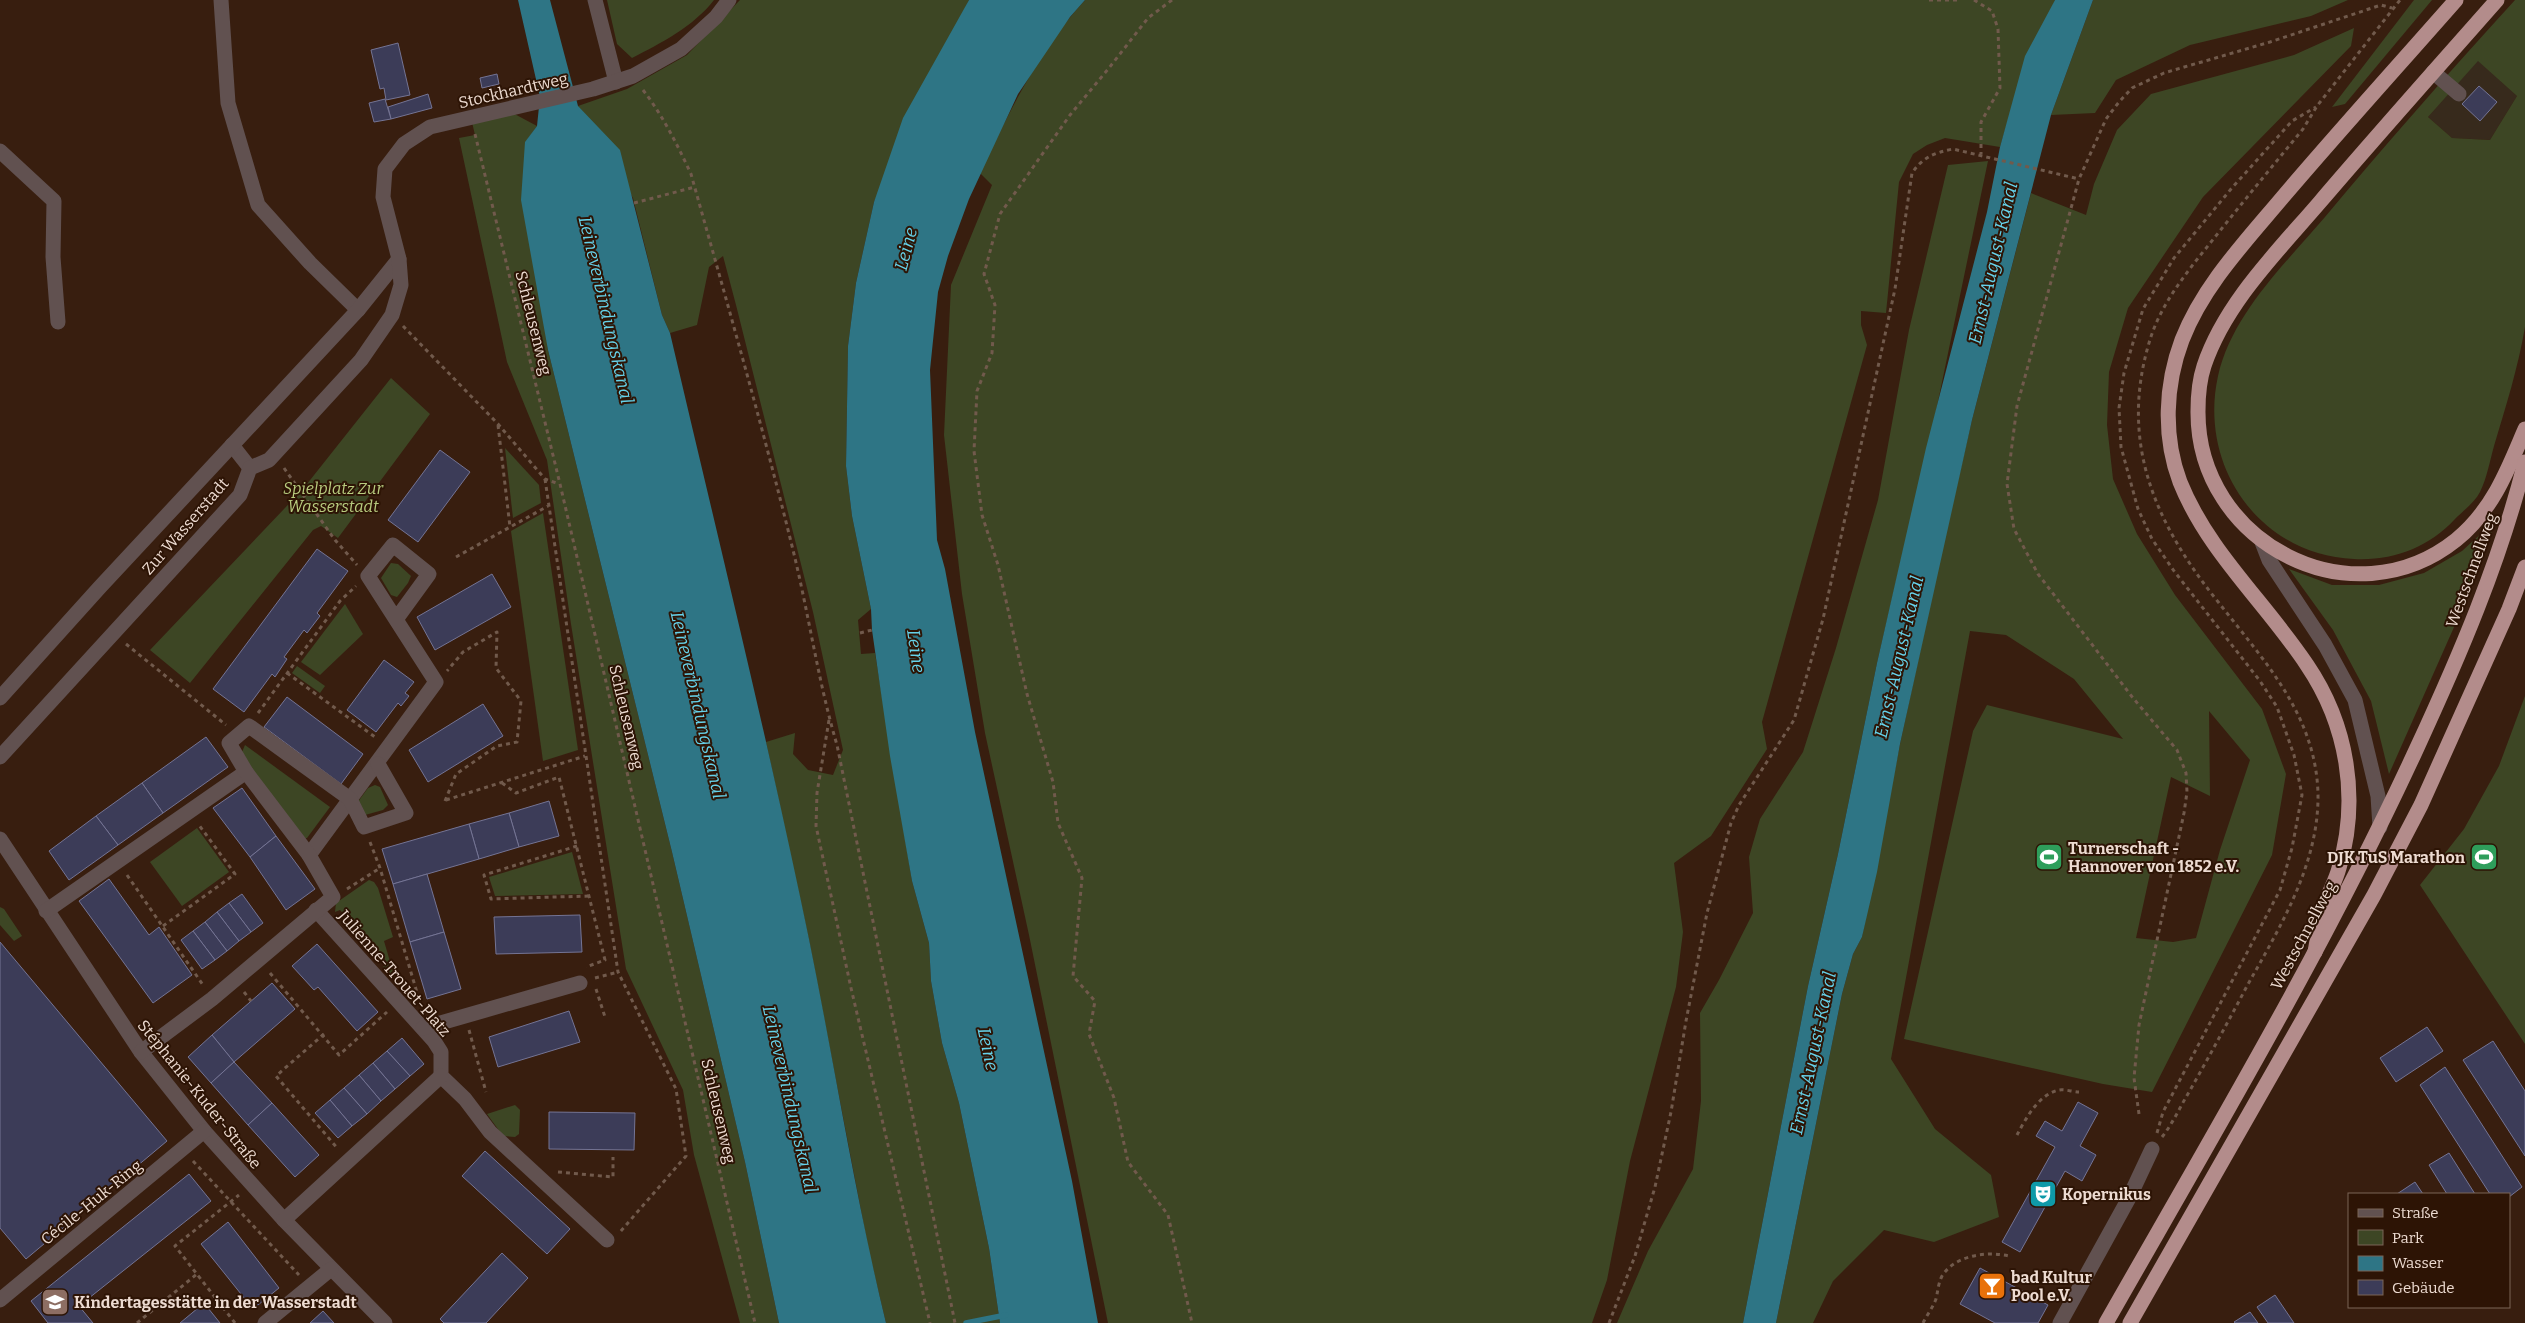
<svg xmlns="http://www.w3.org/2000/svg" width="2525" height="1323" font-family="Bitter,serif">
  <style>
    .industrial { fill: #372a1c }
    .green { fill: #3d4624; fill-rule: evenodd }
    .water { fill: #2e7585 }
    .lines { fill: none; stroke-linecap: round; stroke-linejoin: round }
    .stream { stroke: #2e7585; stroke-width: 5.5 }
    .building { fill: #3c3c58; stroke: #747494 }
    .path { stroke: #715a4c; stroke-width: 3; stroke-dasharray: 4 4; stroke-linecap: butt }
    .minor { stroke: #615150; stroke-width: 15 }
    .highway { stroke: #b38c8b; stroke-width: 15 }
    .labels { text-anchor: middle; stroke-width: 4; stroke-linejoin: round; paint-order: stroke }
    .street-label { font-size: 16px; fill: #eddbd1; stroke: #2d1405 }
    .park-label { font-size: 16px; font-style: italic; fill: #b8cc7f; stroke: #2d1405 }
    .poi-label { font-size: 16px; font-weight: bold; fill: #eddbd1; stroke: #2d1405; text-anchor: start }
    .water-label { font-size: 18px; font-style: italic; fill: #66d2ea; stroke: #2d1405 }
  </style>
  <rect width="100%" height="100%" fill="#381e0f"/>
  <path class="industrial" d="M2478,60L2517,96L2490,140L2452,138L2428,117Z"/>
  <g class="green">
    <path d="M607,0H714C693,27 661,43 632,58L617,44Z"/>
    <path d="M740,0H969L874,202L856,283L848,346L846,466L852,516L871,609L858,620L861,654L875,653L912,881L929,943L931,981L942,1043L959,1103L989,1248L1000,1323H886L869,1252L809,940L766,742L795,733L793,754L808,770L833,775L843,750L813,612L736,305L723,256L709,267L697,325L670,333L662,315L633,198L578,106L627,89L687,55Z"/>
    <path d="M1085,0H2055L2013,103L2000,147L1945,138L1927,145L1913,154L1899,182L1886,313L1861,311V325L1867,345L1762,722L1767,749L1711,836L1674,863L1683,932L1676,987L1630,1161L1607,1280L1592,1323H1108L1029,935L985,733L962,594L944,435L951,285L992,185L980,173C1009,112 1039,50 1085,0Z"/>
    <path d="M2093,0H2348L2311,16L2190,45L2116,80L2095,113L2051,115Z"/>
    <path d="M2414,0H2432L2345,104L2332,107Z"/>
    <path d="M2515,0H2525V327C2518,368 2506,406 2494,446C2490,460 2487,478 2480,492C2475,502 2463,511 2455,519C2428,548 2393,561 2354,559C2260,555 2198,467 2218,376C2232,314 2285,264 2325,217C2387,143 2450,71 2515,0ZM2478,61L2517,96L2490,140L2452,138L2428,117Z"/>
    <path d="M2354,28L2351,46L2203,197L2128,308L2109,372L2107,425L2113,479L2137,534L2175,595L2262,709L2286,774L2272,855L2152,1092L2103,1084L1904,1039L1973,731L1987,705L2123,739L2074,679L2006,635L1970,631L1891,1059L1935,1129L1991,1175L1999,1217L1934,1242L1884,1230L1833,1281L1813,1323H1776L1842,994L1853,954L1862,937L1900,744L1945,536L1972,420L2031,193L2086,215L2094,184L2117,130L2151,94L2294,55ZM2209,711L2250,760L2220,850L2196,938L2173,942L2136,938L2171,777L2210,796Z"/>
    <path d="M505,109L537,126L525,143L548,350L672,852L745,1162L779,1323H740L694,1155L683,1090L626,969L571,624L547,460L507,362L459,138L475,135L471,118Z"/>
    <path d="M1988,161L1936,411L1877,663L1838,854L1808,986L1743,1323H1617L1648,1251L1693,1169L1701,1101L1700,1013L1719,980L1753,913L1749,857L1760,819L1803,752L1836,648L1878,500L1909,330L1948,165Z"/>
    <path d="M391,378L430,414L338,538L321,526L313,530L190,683L150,650L303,489Z"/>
    <path d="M505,448L539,485L541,503L513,518Z"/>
    <path d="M543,513L578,750L543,761L511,531Z"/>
    <path d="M2496,520L2466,600L2389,774L2371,701L2333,630L2289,569L2332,585H2379L2424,573L2462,551Z"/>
    <path d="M391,563L398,564L411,576L408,583L397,597L391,595L381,578Z"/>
    <path d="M345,604L363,634L320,675L301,662Z"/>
    <path d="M297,666L325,686L320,693L292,673Z"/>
    <path d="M2525,696V1044L2420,885L2464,829L2499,766Z"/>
    <path d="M245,745L330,807L307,838L302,839L243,761L242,752Z"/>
    <path d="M375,785L380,787L388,805L383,810L365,815L357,803L368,788Z"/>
    <path d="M197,828L229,872L182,906L150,862Z"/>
    <path d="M572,852L583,894L495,896L489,877Z"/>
    <path d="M369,880L374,882L378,888L393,937L384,941L396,982L383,967L387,963L340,910L335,912L336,903Z"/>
    <path d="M0,907L4,909L22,936L14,941L0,925Z"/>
    <path d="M515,1105L520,1110L519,1134L515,1137L503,1136L487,1114Z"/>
  </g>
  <g class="water">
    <path d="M518,0H550L578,106L620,150L662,315L670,333C717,534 767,736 809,939C835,1067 855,1196 886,1323H779L745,1162L672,852L548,350L521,200L525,142L537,126L540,97Z"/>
    <path d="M969,0H1085L1070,17L1018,94L969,199L948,256L938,292L930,370L937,540L945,569L975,732L1072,1181L1098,1323H1000L989,1248L959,1103L942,1043L931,981L929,943L912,881L890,756L872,630L871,609L852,516L846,466L848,346L856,283L874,202L903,118Z"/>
    <path d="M2055,0H2093L2051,115L1972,420L1900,744L1877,872L1862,937L1853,954L1842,994L1776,1323H1743L1808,986L1838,854L1877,663L1926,448L1987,212L2000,147L2025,56Z"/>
  </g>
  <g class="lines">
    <path class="stream" d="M966,1323L1006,1315"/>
  </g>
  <g class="building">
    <path d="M398,43L410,95L386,100L384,88L380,89L371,50Z"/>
    <path d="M497,74L499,84L482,88L480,78Z"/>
    <path d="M2479,86L2497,102L2480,121L2462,104Z"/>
    <path d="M428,94L432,108L391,119L388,107Z"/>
    <path d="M385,99L391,119L374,122L369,103Z"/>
    <path d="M440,450L470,472L418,542L388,520Z"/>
    <path d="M317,549L348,571L317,613L320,616L307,633L304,630L284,657L287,659L275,677L272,674L244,712L213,689Z"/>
    <path d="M492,574L511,607L435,650L417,617Z"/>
    <path d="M384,660L414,682L405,693L409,696L401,706L398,703L376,732L347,710Z"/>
    <path d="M287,697L363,754L341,784L264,727Z"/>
    <path d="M483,704L503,736L428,782L409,750Z"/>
    <path d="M206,737L228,767L163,813L142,783Z"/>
    <path d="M142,783L163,813L118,845L96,816Z"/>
    <path d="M242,788L276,836L250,857L213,808Z"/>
    <path d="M549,801L559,836L519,847L509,813Z"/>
    <path d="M509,813L519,847L479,859L469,824Z"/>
    <path d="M96,816L118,845L69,880L49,851Z"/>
    <path d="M469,824L479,859L393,884L382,849Z"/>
    <path d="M276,836L315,889L286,910L250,857Z"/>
    <path d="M427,874L444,932L410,942L393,884Z"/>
    <path d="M109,879L149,935L159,927L192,975L153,1003L79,901Z"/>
    <path d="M242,894L263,923L251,932L229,903Z"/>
    <path d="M229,903L251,932L239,941L217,912Z"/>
    <path d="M217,912L239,941L227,951L205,922Z"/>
    <path d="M580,915L582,952L496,954L494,917Z"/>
    <path d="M205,922L227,951L215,960L193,931Z"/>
    <path d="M193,931L215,960L202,969L181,940Z"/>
    <path d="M444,932L461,989L427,999L410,942Z"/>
    <path d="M0,942L167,1141L26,1259L0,1228Z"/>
    <path d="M317,944L378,1012L357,1031L318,987L314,990L292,966Z"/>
    <path d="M272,983L295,1009L234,1062L212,1035Z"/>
    <path d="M569,1011L580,1042L498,1067L489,1037Z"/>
    <path d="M2427,1027L2443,1051L2396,1082L2380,1058Z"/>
    <path d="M212,1035L234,1062L211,1083L188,1057Z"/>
    <path d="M402,1038L424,1064L410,1076L387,1051Z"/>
    <path d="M2493,1041L2525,1091V1156L2463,1060Z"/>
    <path d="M387,1051L410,1076L395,1089L373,1063Z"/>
    <path d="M234,1062L272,1103L248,1125L211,1083Z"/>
    <path d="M373,1063L395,1089L381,1101L359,1075Z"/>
    <path d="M2445,1067L2522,1187L2509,1197V1194H2490L2420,1085Z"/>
    <path d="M359,1075L381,1101L367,1114L344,1088Z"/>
    <path d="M344,1088L367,1114L352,1126L330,1100Z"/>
    <path d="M330,1100L352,1126L338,1138L315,1113Z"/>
    <path d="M2078,1102L2098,1113L2080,1146L2096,1155L2082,1181L2065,1171L2020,1252L2002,1242L2055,1147L2036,1136L2045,1121L2062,1131Z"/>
    <path d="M272,1103L319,1155L295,1177L248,1125Z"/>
    <path d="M549,1112L635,1113L634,1150L549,1149Z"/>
    <path d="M485,1151L570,1229L547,1254L462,1176Z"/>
    <path d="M2449,1153L2475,1194H2447L2429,1165Z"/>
    <path d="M189,1174L211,1201L79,1306L93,1323H48L31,1301Z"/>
    <path d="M2415,1182L2423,1194H2397Z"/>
    <path d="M228,1222L279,1288L253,1309L201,1244Z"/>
    <path d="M502,1253L528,1278L486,1323H444L440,1319Z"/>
    <path d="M1980,1268L2048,1305L2038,1323H1995L1960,1304Z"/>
    <path d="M2275,1295L2294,1323H2268L2257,1307Z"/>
    <path d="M204,1303L220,1323H180Z"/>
    <path d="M323,1311L334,1323H310Z"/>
    <path d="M2250,1312L2258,1323H2235L2234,1322Z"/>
  </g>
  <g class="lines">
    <g class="path">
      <path d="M1172,0L1148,18L1109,68L1070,115L1000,214L984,274L995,305L992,353L977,391L974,451L982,515L998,565L1027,694L1053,782L1058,823L1082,878L1073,976L1095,1001L1089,1034L1114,1098L1128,1162L1168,1215L1192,1323"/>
      <path d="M1929,0H1961"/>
      <path d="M1974,0L1992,11L1998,29L2000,88L1981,122V154"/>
      <path d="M643,90C663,116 677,144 691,174C726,299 762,424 793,550C809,615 818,681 837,745L955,1323"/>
      <path d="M475,134L560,484L755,1323"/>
      <path d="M634,203L695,187"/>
      <path d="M403,326L498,424L545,479L559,484"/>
      <path d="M498,425L510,527"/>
      <path d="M284,468L335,540L357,565"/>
      <path d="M545,479L618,972L676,1089L686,1156L620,1232"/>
      <path d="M456,557L548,506"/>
      <path d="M860,633L872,630"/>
      <path d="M126,644L226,725"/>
      <path d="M287,673L375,737"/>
      <path d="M258,713L340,601L356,586"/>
      <path d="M829,720L817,793L816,826L851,988L930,1323"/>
      <path d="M502,783L516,793L559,777L605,960L586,967"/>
      <path d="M446,800L585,756"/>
      <path d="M445,801L456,774L497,746L517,742L521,701L496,668L497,632L463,652L447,671"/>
      <path d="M370,842L380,868L418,996"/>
      <path d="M577,846L484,875L491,899L589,896"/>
      <path d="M127,875L203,985"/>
      <path d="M347,889L380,868"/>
      <path d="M163,926L235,874L199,825"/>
      <path d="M270,973L339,1055L387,1012"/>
      <path d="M595,978L618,972"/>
      <path d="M596,989L605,1017"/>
      <path d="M244,992L251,1001"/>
      <path d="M469,1030L486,1092"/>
      <path d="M324,1034L276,1076L338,1149"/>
      <path d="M2139,1114L2134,1078L2139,1025L2184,813L2187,792L2186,773L2177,750L2133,698L2038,574L2014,529L2007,484L2017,406L2079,179L2106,119L2119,102L2132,88L2164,73L2270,42L2381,5L2392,8"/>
      <path d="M2157,1133L2163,1112L2280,890L2292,848L2302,795L2294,755L2277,707L2260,681L2174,571L2152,539L2138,509L2121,447L2119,408L2124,373L2143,309L2174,258L2231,189L2292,121L2316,107"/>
      <path d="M2017,1135C2026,1118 2039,1094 2059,1090C2065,1089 2073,1092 2079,1092"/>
      <path d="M2162,1137C2173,1123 2180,1107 2189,1092C2209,1057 2228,1022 2247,986C2280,927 2319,864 2318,794C2316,715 2264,661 2219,603C2156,525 2119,444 2149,343C2161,301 2192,266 2219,232C2247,197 2275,163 2303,129L2317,106L2400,0"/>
      <path d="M193,1161L299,1275"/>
      <path d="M558,1172L613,1177V1157"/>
      <path d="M137,1323L197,1274"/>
      <path d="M235,1323L175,1246L239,1195"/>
      <path d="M1609,1323L1635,1256L1655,1187L1671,1112L1686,1021L1707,913L1731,823L1739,805L1794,720L1823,619L1895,289L1912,173C1923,157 1934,153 1953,149L2079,179"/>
      <path d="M1923,1323C1927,1315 1933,1307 1936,1299C1938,1291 1938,1284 1942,1276C1955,1255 1987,1251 2009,1256"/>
    </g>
    <g class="minor">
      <path d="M221,0L228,103L258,205L310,263L358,310"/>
      <path d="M595,0L616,82"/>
      <path d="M2433,72L2459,94"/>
      <path d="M0,151L54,201L53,257L58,322"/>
      <path d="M232,445L250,468"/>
      <path d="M2262,542L2269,560L2325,645L2355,700L2378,796L2380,827"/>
      <path d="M0,698L100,587L358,310L399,259"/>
      <path d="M0,757L240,495L250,468L269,460L361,360L392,315L401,285L399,259L383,197L385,169L404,144L430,127L593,89L633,76L681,49L716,17L729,0"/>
      <path d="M0,839L141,1052L204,1131L284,1220L385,1323"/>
      <path d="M309,855L436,682L368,576L393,545L429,574L397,618"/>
      <path d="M316,910L434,1041L441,1052V1076L465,1099L490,1132L607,1240"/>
      <path d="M46,911L246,772"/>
      <path d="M423,1028L580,983"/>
      <path d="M141,1052L212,999L333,897L309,855L246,772L229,743L249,726L350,799L364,827L406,813L378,764"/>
      <path d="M284,1220L441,1076"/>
      <path d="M0,1300L204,1131"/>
      <path d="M265,1323L331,1269"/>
      <path d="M2060,1323L2129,1198L2152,1149"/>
    </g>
    <g class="highway">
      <path d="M2497,0C2438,67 2378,134 2320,202C2278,251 2225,303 2204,366C2199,381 2198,396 2198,411C2197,543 2352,623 2456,540C2492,511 2508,470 2525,429"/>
      <path d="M2315,952C2318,936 2320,919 2325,904C2329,892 2336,880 2339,868C2360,798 2347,724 2307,665C2266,603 2208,552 2180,482C2163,437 2165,385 2182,340C2203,286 2245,242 2282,198C2339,131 2398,66 2456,0"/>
      <path d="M2106,1323C2213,1135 2325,947 2416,750C2459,657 2500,562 2525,462"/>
      <path d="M2130,1323L2374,895L2421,805L2509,609L2525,567"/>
    </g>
  </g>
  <defs>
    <g id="stadium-square" transform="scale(1.4375)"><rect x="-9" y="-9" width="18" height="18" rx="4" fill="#2e9e5b" stroke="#2d1405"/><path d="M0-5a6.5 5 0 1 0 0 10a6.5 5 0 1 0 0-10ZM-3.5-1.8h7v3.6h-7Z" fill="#fff"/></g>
    <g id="theatre-square" transform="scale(1.4375)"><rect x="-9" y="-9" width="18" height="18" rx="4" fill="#0f9aa8" stroke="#2d1405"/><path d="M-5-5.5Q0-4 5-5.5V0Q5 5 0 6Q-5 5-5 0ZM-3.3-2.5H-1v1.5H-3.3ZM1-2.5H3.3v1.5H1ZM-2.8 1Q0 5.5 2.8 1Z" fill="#fff"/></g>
    <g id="bar-square" transform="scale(1.4375)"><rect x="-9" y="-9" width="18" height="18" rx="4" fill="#e8710a" stroke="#2d1405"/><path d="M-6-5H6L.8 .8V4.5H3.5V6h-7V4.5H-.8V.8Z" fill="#fff"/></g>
    <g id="school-square" transform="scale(1.4375)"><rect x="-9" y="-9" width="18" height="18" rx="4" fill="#8d6e63" stroke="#2d1405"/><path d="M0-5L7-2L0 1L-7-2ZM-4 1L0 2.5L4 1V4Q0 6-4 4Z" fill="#fff"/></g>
  </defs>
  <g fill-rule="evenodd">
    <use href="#stadium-square" x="2049" y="857"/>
    <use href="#stadium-square" x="2484" y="857"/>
    <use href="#theatre-square" x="2043" y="1194"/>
    <use href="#bar-square" x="1992" y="1286"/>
    <use href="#school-square" x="55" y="1302"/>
  </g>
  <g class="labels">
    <g class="street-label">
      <text transform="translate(513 90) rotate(-13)" y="6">Stockhardtweg</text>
      <text transform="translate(534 323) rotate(76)" y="6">Schleusenweg</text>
      <text transform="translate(185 526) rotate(-49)" y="6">Zur Wasserstadt</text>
      <text transform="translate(2471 570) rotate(-70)" y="6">Westschnellweg</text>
      <text transform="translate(627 717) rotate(77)" y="6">Schleusenweg</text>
      <text transform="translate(2303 935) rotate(-62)" y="6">Westschnellweg</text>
      <text transform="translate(395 973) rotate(49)" y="6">Julienne-Trouet-Platz</text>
      <text transform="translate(200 1094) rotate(51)" y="6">Stéphanie-Kuder-Straße</text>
      <text transform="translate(719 1111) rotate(77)" y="6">Schleusenweg</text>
      <text transform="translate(91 1202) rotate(-39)" y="6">Cécile-Huk-Ring</text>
    </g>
    <g class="park-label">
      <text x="333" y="494">Spielplatz Zur<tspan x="333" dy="18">Wasserstadt</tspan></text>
    </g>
    <g class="poi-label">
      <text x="2068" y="854">Turnerschaft -<tspan x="2068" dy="18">Hannover von 1852 e.V.</tspan></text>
      <text x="2465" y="863" text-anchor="end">DJK TuS Marathon</text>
      <text x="2062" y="1200">Kopernikus</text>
      <text x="2011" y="1283">bad Kultur<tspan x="2011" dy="18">Pool e.V.</tspan></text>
      <text x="74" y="1308">Kindertagesstätte in der Wasserstadt</text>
    </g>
    <g class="water-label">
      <text transform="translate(906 249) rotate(-75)" y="6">Leine</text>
      <text transform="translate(1993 263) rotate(-77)" y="6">Ernst-August-Kanal</text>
      <text transform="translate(606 310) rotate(77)" y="6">Leineverbindungskanal</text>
      <text transform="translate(916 651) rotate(82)" y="6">Leine</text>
      <text transform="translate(1899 657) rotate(-77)" y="6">Ernst-August-Kanal</text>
      <text transform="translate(698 705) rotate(77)" y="6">Leineverbindungskanal</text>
      <text transform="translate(988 1049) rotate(78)" y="6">Leine</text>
      <text transform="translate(1813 1053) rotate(-78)" y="6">Ernst-August-Kanal</text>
      <text transform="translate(790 1099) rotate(77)" y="6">Leineverbindungskanal</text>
    </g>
  </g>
  <rect x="2348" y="1193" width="162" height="115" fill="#2d1405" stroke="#7a6457"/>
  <rect x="2358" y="1209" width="25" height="8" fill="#615150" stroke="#7a6457"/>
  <text x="2392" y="1218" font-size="15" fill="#eddbd1">Straße</text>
  <rect x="2358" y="1230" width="25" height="15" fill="#3d4624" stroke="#7a6457"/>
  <text x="2392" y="1243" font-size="15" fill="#eddbd1">Park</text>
  <rect x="2358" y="1256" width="25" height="15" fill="#2e7585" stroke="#7a6457"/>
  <text x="2392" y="1268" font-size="15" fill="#eddbd1">Wasser</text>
  <rect x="2358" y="1280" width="25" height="15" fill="#3c3c58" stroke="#7a6457"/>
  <text x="2392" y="1293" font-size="15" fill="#eddbd1">Gebäude</text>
</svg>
